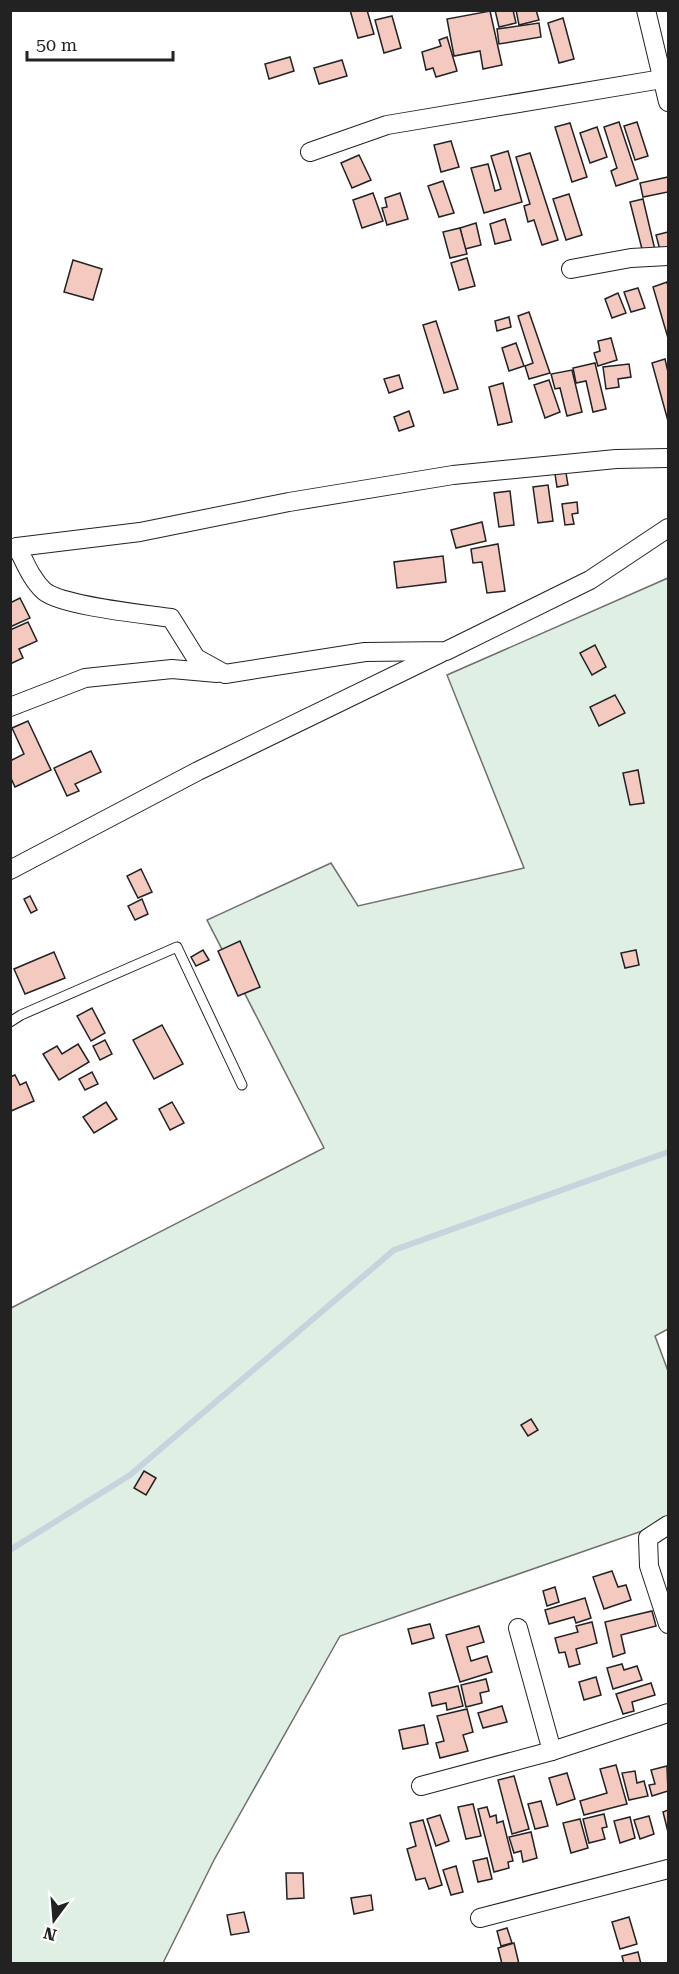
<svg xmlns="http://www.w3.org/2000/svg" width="679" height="1974" font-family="'Roboto Serif',serif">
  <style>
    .green { fill: #e0efe3; stroke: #6f6f6f; stroke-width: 1.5 }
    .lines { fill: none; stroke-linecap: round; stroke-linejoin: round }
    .stream { stroke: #c7d3dd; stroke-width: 6 }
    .building { fill: #f3c9c0; stroke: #222; stroke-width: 1.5 }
    .service-casing { stroke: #222; stroke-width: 11 }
    .minor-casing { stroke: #222; stroke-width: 20 }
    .service { stroke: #fff; stroke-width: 9 }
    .minor { stroke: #fff; stroke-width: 18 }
  </style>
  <rect width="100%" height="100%" fill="#fff"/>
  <path class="green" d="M668,578V1329L655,1336L668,1371V1522L340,1636L214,1860L163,1963L11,1964V1308L324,1148L207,920L331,863L358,906L524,868L447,675Z"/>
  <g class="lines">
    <path class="stream" d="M10,1550L130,1475L394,1250L668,1152"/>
  </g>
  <g class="building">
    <path d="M350,10H367L374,34L358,38Z"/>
    <path d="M495,10H513L516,23L499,27Z"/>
    <path d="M516,10H536L539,20L519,25Z"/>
    <path d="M490,11L502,65L483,69L480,51L454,56L447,19Z"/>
    <path d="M392,16L401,48L384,53L375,20Z"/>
    <path d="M563,18L574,59L559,63L548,23Z"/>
    <path d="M539,23L541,37L499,44L497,29Z"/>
    <path d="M447,37L457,71L436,77L433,68L426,70L422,52L441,46L439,40Z"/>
    <path d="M290,57L294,71L269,79L265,64Z"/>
    <path d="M342,60L347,76L319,84L314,68Z"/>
    <path d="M619,122L638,179L616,186L611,171L617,168L604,127Z"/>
    <path d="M637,122L648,156L635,160L624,126Z"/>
    <path d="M570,123L587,177L572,182L555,127Z"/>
    <path d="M597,127L607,157L590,163L580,133Z"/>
    <path d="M451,141L459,167L441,172L434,145Z"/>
    <path d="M508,151L522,202L484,213L471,168L488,164L495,191L501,189L491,156Z"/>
    <path d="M530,153L558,240L542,245L534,220L528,222L524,206L530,204L516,157Z"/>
    <path d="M359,155L371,180L352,188L341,163Z"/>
    <path d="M668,177V192L643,197L640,183Z"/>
    <path d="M443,181L454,213L439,217L428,186Z"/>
    <path d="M373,193L383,221L362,228L353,200Z"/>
    <path d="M400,193L408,219L387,225L382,208L387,207L385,198Z"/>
    <path d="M569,194L582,235L566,240L553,199Z"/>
    <path d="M643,199L655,250L643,253L630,202Z"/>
    <path d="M505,219L511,240L495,244L490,224Z"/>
    <path d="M476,223L481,245L465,249L460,228Z"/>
    <path d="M460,228L467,254L450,258L443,232Z"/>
    <path d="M668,232V247L660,250L656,235Z"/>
    <path d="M467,258L475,286L459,290L451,263Z"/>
    <path d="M73,260L102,269L93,300L64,292Z"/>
    <path d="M667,282L668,286V338L653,287Z"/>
    <path d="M638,288L645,308L631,312L624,292Z"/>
    <path d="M618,293L626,313L612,318L605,299Z"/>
    <path d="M529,312L550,373L529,379L525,366L533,363L518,316Z"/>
    <path d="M509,317L511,327L497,331L495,321Z"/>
    <path d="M436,321L458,389L444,393L423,325Z"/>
    <path d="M611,338L617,360L598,366L594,353L600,351L598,341Z"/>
    <path d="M516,343L524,366L509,371L502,348Z"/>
    <path d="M665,359L668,372V421L652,363Z"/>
    <path d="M595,363L606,409L593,412L586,381L576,383L573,368Z"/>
    <path d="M629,364L631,377L618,379L619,387L606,389L603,367Z"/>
    <path d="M572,370L582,412L567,416L560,388L555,389L551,374Z"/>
    <path d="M399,375L403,388L389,393L384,379Z"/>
    <path d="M549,380L560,412L545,418L534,385Z"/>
    <path d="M503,383L512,422L498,425L489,387Z"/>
    <path d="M409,411L414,426L399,431L394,417Z"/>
    <path d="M566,473L568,485L557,487L555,474Z"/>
    <path d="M548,485L553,521L538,523L533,487Z"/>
    <path d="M510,491L514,525L499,527L494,493Z"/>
    <path d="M577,502L578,513L572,514L574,524L565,525L562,504Z"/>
    <path d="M482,522L486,541L456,548L451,530Z"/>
    <path d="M498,544L505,591L487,593L482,562L473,563L471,549Z"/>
    <path d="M443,556L446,582L397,588L394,562Z"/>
    <path d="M20,598L30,618L10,627V603Z"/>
    <path d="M28,622L37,641L19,649L23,658L10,664V630Z"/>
    <path d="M595,645L606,667L592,675L580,653Z"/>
    <path d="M615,695L625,713L599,726L590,707Z"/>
    <path d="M28,721L51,770L15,787L10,776V761L24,754L12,728Z"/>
    <path d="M91,751L101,772L75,784L79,791L67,796L54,768Z"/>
    <path d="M638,770L644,803L630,805L623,773Z"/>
    <path d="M141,869L152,892L138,898L127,876Z"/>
    <path d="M30,896L37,910L31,913L24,899Z"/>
    <path d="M142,899L148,914L135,920L128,906Z"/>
    <path d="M240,941L260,987L238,996L218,951Z"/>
    <path d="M203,950L209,960L196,966L191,957Z"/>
    <path d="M636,950L639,965L625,968L621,953Z"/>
    <path d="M54,952L65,978L25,994L14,969Z"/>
    <path d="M92,1008L105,1033L91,1041L77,1016Z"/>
    <path d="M162,1025L183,1064L154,1079L133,1040Z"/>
    <path d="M105,1040L112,1054L100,1060L93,1046Z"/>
    <path d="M78,1044L89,1062L59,1080L43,1054L57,1046L62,1054Z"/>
    <path d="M92,1072L98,1084L85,1090L79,1079Z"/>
    <path d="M15,1075L20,1085L26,1082L34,1101L11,1111L10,1077Z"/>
    <path d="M106,1102L117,1119L94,1133L83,1117Z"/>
    <path d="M172,1102L184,1123L170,1130L159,1109Z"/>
    <path d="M531,1419L538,1430L528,1436L521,1425Z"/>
    <path d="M144,1471L156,1478L146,1495L134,1488Z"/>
    <path d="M612,1571L618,1587L626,1585L631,1600L604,1609L593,1577Z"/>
    <path d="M555,1587L559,1602L547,1606L543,1591Z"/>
    <path d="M585,1598L591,1618L576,1623L574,1617L549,1624L545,1610Z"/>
    <path d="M652,1611L656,1626L621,1635L625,1653L613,1657L605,1622Z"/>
    <path d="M592,1622L597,1643L576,1649L580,1664L569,1667L565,1652L559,1653L555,1638L578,1632L576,1626Z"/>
    <path d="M430,1624L434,1638L412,1644L408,1629Z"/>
    <path d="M479,1626L484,1642L467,1647L471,1661L487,1656L492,1672L460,1682L446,1635Z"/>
    <path d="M622,1664L624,1670L637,1666L642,1680L613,1689L607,1668Z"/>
    <path d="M596,1677L601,1695L584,1700L579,1682Z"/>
    <path d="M486,1679L489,1691L480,1693L482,1703L466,1707L461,1685Z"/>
    <path d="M651,1683L655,1695L632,1702L634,1711L623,1714L616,1694Z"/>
    <path d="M458,1686L463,1706L447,1710L446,1703L432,1706L429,1693Z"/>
    <path d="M502,1706L507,1722L483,1728L478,1713Z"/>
    <path d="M467,1709L473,1732L463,1735L468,1751L440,1758L436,1743L444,1741L437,1716Z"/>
    <path d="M424,1725L428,1744L403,1749L399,1730Z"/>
    <path d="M616,1765L627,1804L584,1815L580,1801L607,1793L600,1769Z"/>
    <path d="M667,1766L668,1791L652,1796L649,1785L655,1784L651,1770Z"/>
    <path d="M635,1771L637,1783L644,1781L648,1796L629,1800L622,1773Z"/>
    <path d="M567,1773L575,1799L557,1805L549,1778Z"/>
    <path d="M514,1776L529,1829L512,1834L498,1780Z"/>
    <path d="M541,1801L548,1826L535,1829L528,1804Z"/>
    <path d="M473,1804L481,1836L466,1839L458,1807Z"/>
    <path d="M487,1807L490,1817L496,1815L497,1823L503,1821L513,1861L508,1862L509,1868L494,1872L478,1809Z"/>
    <path d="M668,1810V1832L663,1812Z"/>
    <path d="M604,1814L607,1827L602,1828L605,1839L589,1843L583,1819Z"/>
    <path d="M440,1815L449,1841L436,1846L427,1819Z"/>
    <path d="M649,1816L654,1834L640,1839L634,1820Z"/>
    <path d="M630,1817L635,1838L620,1843L614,1821Z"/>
    <path d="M580,1819L588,1848L571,1853L563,1823Z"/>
    <path d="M423,1820L442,1885L429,1889L425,1878L416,1880L407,1849L416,1846L410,1823Z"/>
    <path d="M531,1832L537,1858L523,1862L521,1851L514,1853L509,1837Z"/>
    <path d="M487,1858L492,1879L478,1882L473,1861Z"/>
    <path d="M456,1866L463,1892L451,1895L443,1870Z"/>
    <path d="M286,1873H303L304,1898L287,1899Z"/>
    <path d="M371,1895L373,1910L354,1914L351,1898Z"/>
    <path d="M244,1912L249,1932L231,1935L227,1915Z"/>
    <path d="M629,1917L637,1944L620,1949L612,1922Z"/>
    <path d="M507,1928L512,1943L501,1946L497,1931Z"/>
    <path d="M514,1943L519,1964H502L498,1948Z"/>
    <path d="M638,1952L641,1964H624L622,1956Z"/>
  </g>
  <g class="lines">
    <g class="service-casing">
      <path id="service" d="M10,1022L21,1015L177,947L242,1085"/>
    </g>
    <g class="minor-casing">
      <g id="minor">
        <path d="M646,10L668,102"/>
        <path d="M310,152L387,125L668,78"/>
        <path d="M571,269L631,258L668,256"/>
        <path d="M17,547L140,532L289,502L453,475L616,459L668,458"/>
        <path d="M10,549L17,547C25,562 31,579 44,591C62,606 144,614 171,618L196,658L225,674L365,652L446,651L590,580L668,528"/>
        <path d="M10,707L85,678L172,669L217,673"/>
        <path d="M10,870L198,771L441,653"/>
        <path d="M668,1525L648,1538L649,1566L668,1624"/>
        <path d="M518,1628L552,1751"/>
        <path d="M421,1786L552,1751L668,1713"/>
        <path d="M480,1918L668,1869"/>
      </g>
    </g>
    <use href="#service" class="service"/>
    <use href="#minor" class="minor"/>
  </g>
  <rect width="679" height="1974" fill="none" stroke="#222222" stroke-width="24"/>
  <g transform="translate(54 1920) rotate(196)" stroke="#ffffff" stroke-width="4.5" paint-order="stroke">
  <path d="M0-4.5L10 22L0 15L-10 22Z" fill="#222222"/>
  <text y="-9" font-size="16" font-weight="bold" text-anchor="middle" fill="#222222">N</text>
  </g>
  <path d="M27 51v9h146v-9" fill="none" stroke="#222222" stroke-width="3"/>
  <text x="36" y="51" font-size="18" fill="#222222" stroke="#ffffff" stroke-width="4.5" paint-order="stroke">50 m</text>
</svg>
